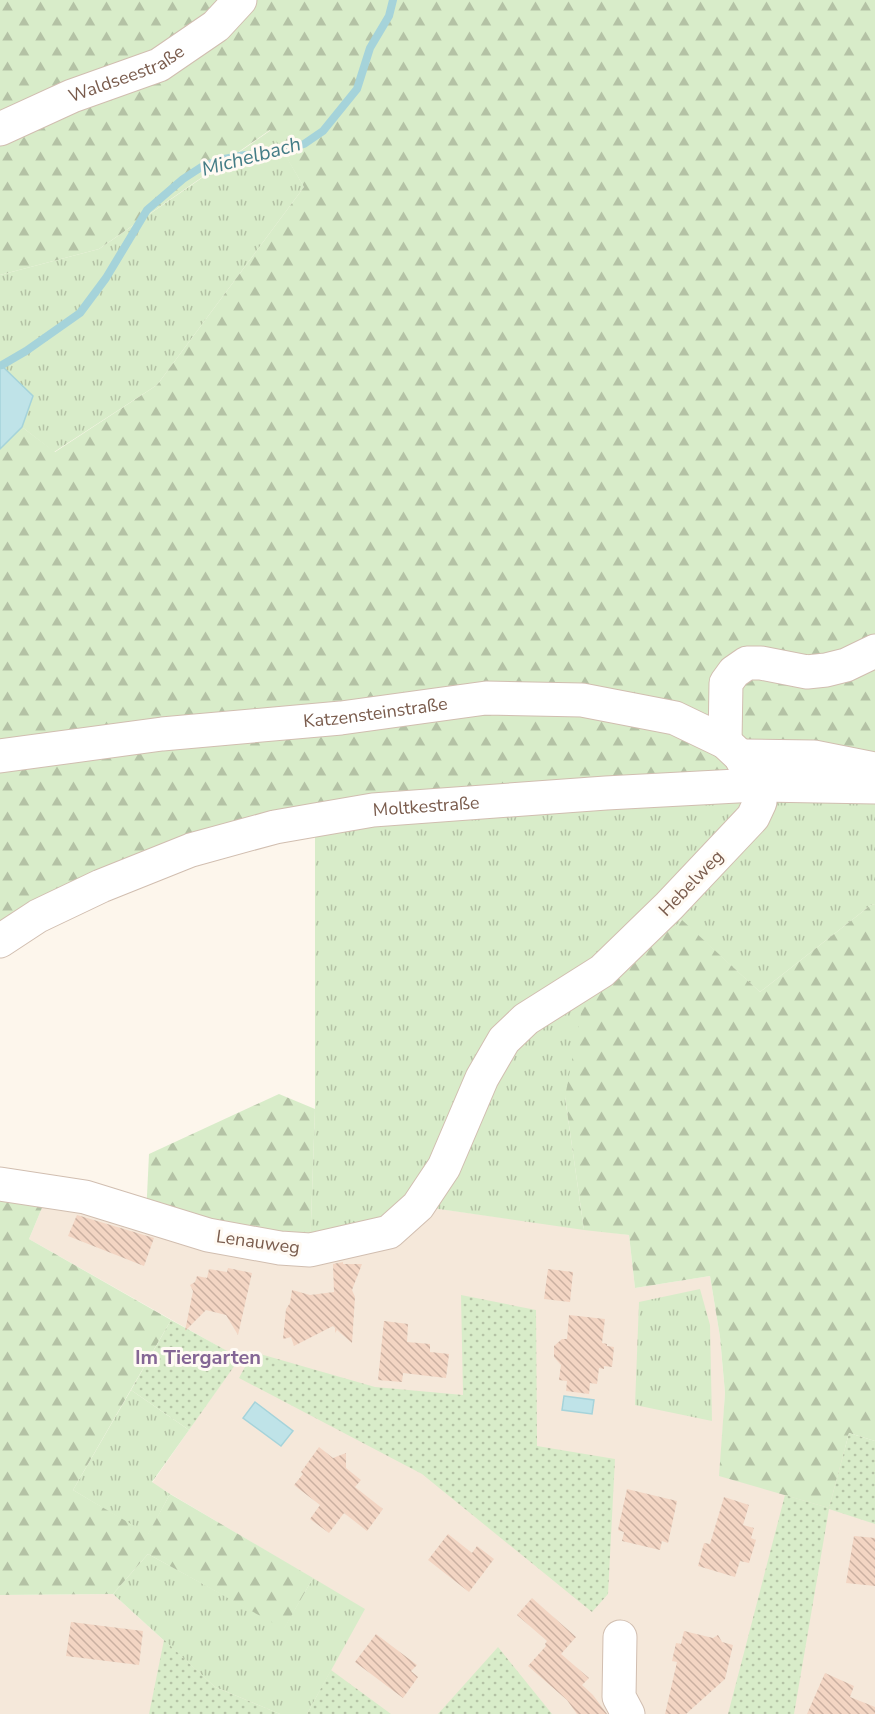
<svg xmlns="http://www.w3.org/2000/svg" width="875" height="1714" font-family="'Nunito Sans',sans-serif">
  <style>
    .residential { fill: #f5e8da }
    .grass { fill: url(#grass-tufts) }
    .forest { fill: url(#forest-firs) }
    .garden { fill: url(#garden-dots) }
    .water { fill: #bfe3e8; stroke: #a5d3da; stroke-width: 1.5 }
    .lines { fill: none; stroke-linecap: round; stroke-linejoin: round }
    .stream { stroke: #a5d3da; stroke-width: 8 }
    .building { fill: url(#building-back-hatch) }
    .minor-casing { stroke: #d1beb0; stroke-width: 35 }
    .minor { stroke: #fff; stroke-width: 33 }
    .labels { text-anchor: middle; stroke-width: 6; stroke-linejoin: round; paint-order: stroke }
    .street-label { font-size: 18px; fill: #7a5c4d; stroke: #fffaf3 }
    .water-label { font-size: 20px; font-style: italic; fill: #437c86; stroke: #fffaf3 }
    .neighbourhood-label { font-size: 20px; font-weight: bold; fill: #846695; stroke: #fffaf3 }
  </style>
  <defs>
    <pattern id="grass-tufts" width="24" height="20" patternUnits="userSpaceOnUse" patternTransform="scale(1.5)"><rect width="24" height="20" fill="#d8ecc9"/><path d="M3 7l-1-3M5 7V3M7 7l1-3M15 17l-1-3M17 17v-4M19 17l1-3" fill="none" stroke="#b4c2a5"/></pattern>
    <pattern id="forest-firs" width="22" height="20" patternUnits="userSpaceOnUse" patternTransform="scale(1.5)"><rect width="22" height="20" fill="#d8ecc9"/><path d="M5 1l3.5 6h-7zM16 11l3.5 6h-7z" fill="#b4c2a5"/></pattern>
    <pattern id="garden-dots" width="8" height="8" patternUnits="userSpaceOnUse" patternTransform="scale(1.5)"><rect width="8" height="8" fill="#d8ecc9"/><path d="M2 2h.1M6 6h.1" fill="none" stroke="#b4c2a5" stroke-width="1.8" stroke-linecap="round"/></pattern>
    <pattern id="building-back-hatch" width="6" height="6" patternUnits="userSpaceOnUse" patternTransform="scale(1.5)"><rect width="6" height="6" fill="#f3d5c3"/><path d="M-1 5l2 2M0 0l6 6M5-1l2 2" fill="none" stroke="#cab0a1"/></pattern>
  </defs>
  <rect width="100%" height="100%" fill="#fdf6ec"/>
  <g class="residential">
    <path d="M49,1191L208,1235L418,1206L629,1235L635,1288L710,1276L720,1337L725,1393L720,1476L875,1441V1714H307L364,1609L152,1483L239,1358L29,1239Z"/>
    <path d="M113,1594L215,1687L280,1714H0V1595Z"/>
  </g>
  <g class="grass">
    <path d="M271,130L304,187L157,385L54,452L22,427L33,396L0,364V275L99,249Z"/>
    <path d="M875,787V904L871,905L760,992L681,920L565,1097L584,1230L418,1206L310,1250L315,1109V820Z"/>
    <path d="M700,1289L710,1325L712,1421L635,1405L639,1302Z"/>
    <path d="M131,1390L189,1430L152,1482L170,1494L148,1535L73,1490Z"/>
    <path d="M148,1554L284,1628L313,1578L365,1609L307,1714H280L215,1687L113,1594Z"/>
  </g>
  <g class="forest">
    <path d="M0,0H875V769L756,785L275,827L0,941V449L22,427L55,452L157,385L304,187L270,130L99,249L0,275Z"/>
    <path d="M875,904V1441L849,1433L829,1508L719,1476L725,1393L720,1337L710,1276L635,1288L629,1235L584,1230L565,1097L583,1003L682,920L760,992L871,905Z"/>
    <path d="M279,1094L315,1109L310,1250L146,1216L149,1154Z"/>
    <path d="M0,1184L49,1191L29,1239L171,1320L73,1490L148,1534L170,1494L313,1578L284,1629L148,1554L113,1594L0,1595Z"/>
  </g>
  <g class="garden">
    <path d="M461,1295L536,1310L537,1446L615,1459L608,1594L592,1612L422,1474L239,1378L253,1352L375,1387L463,1395Z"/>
    <path d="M171,1320L240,1358L189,1430L131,1390Z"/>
    <path d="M849,1433L875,1441V1524L829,1509L794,1714H728L785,1495L829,1508Z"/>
    <path d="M164,1640L215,1687L280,1714H149Z"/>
    <path d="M498,1647L552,1714H438Z"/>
    <path d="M331,1670L391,1714H307Z"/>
  </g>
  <g class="water">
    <path d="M0,364L33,396L22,427L0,449Z"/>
    <path d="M564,1396L594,1400L592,1414L562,1410Z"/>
    <path d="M255,1402L293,1431L281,1446L243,1418Z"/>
  </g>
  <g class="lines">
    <path class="stream" d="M2,365L26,351L80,313L106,278L147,210L183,179L203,166L224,159L245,155L271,153L304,144L323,131L357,89L370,48L389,16L393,0"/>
  </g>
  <g class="building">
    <path d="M77,1215L154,1238L144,1266L68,1236Z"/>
    <path d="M343,1262V1264H362L352,1290L355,1297L352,1343L337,1330L335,1333V1328L333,1326L294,1346L291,1337L283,1339L286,1309L290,1303L292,1290L310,1295L334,1292L333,1264Z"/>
    <path d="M228,1268L252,1273L238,1335L226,1315L206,1310L185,1331L193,1291L190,1285L195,1282L197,1276L207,1278L209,1269L227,1272Z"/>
    <path d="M548,1269L573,1272L570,1302L544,1299Z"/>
    <path d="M569,1315L605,1319L602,1343L607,1344V1346L614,1347L612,1367L604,1366V1369L599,1368L597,1384L590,1383L589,1394L566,1391L567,1381L559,1380L561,1365L554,1357V1346L562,1339H567Z"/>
    <path d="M384,1321L408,1324L407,1342L430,1344V1352L449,1354L446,1378L403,1373L402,1382L378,1380Z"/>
    <path d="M319,1447L333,1458L346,1453V1468L361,1480L355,1487L383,1509L367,1531L344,1513L329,1533L310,1519L320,1505L294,1485L303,1474L301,1472Z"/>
    <path d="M627,1489L677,1501L668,1543L662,1541L660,1550L622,1541L624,1532L618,1530Z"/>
    <path d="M724,1497L749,1505L743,1525L754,1528L751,1538L756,1540L749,1563L740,1561L735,1577L698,1566L704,1543L710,1544Z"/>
    <path d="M448,1534L472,1553L477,1546L494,1559L469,1592L428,1560Z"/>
    <path d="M854,1536L875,1538V1586L846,1583Z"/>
    <path d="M532,1598L576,1637L561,1654L589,1678L582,1685L593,1695L607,1714H577L567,1700L528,1666L546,1646L545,1644L547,1641L517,1615Z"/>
    <path d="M71,1622L143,1631L139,1665L66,1656Z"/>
    <path d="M684,1631L713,1638L718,1635L722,1642L733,1645L725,1679L686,1714H665L677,1662L672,1661L676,1643L681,1644Z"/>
    <path d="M376,1634L417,1665L411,1671L418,1677L403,1698L355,1662Z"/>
    <path d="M825,1673L854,1686L850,1697L875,1707V1714H807Z"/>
  </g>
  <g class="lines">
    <g class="minor-casing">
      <g id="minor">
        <path id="s1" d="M0,129L72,96L159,65L216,26L240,0"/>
        <path d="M725,742L726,683L734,672L747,663H761L807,672L826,670L846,665L875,651"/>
        <path id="s2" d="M0,756L162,734L341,718L486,698L582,700L675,718L725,742L740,756L756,785L760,802L753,817L669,906L602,971L526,1019L504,1040L482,1078L444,1167L418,1206L389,1232L310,1250L280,1248L208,1235L85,1197L0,1184"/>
        <path d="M740,756L814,757L875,769"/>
        <path id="s3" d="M0,941L38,916L101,886L191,850L275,827L315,820L373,810L606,793L756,785L875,787"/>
        <path d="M620,1637L619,1697L628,1714"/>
      </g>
    </g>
    <use href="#minor" class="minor"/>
  </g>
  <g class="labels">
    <g class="street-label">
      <text dy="6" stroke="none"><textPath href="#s1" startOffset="138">Waldseestraße</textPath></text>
      <text dy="6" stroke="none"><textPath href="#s2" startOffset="378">Katzensteinstraße</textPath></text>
      <text dy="6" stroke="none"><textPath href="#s3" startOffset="452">Moltkestraße</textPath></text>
      <text transform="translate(691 883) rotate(-46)" y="6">Hebelweg</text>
      <text transform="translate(258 1242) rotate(8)" y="6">Lenauweg</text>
    </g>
    <g class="water-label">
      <text transform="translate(251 156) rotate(-15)" y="7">Michelbach</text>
    </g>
    <g class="neighbourhood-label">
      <text x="198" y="1364">Im Tiergarten</text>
    </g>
  </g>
</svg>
